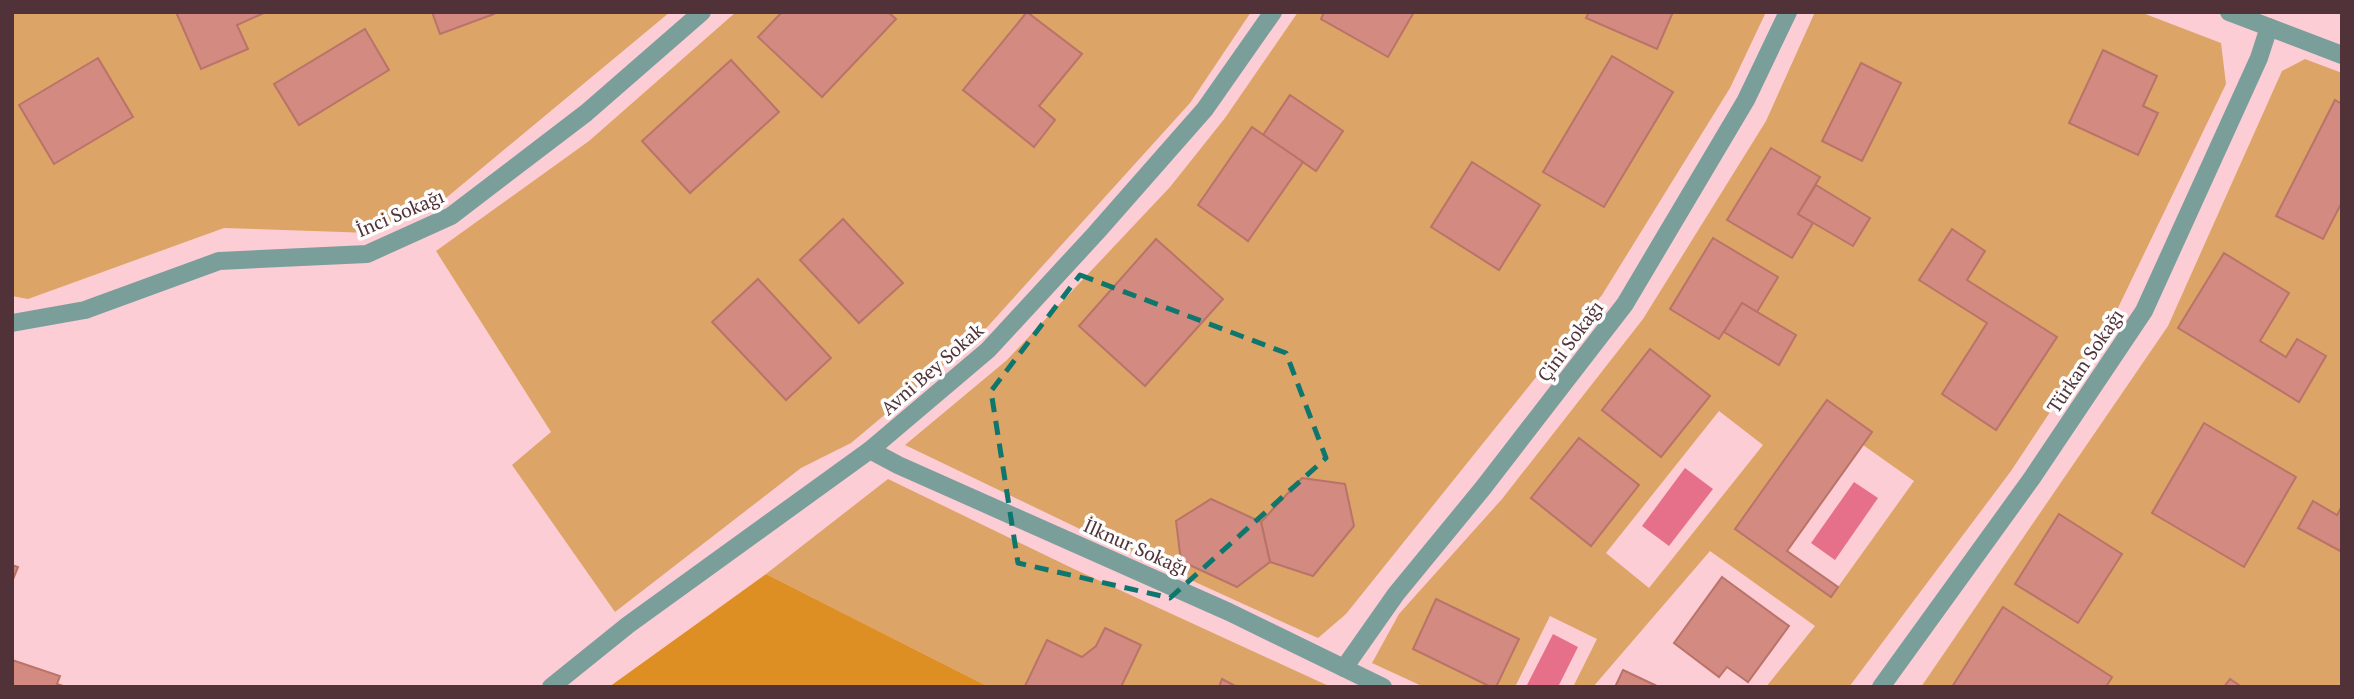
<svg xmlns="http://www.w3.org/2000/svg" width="2354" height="699" font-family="'PT Serif',serif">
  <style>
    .green { fill: #dca466; fill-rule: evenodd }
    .forest { fill: #de8f23 }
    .water { fill: #e6708a }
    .building { fill: #d38a80; stroke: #ba7369; stroke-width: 2 }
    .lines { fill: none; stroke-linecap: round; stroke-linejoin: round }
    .street { stroke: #7a9f9b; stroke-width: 18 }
    .marked { fill: none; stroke: #0f766e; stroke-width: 5; stroke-dasharray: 14 9; stroke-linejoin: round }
    .labels { text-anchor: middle; stroke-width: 7; stroke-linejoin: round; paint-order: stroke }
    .street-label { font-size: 19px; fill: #513238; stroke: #fdfdfd }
  </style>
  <rect width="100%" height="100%" fill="#fdcdd5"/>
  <g class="green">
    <path d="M12,12H670L440,203L371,233L224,228L28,299L12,296Z"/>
    <path d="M736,12H1251L1190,103L980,335L851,443L801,468L615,612L512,465L551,432L436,251L589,141Z"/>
    <path d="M1298,12H1766L1730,88L1602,295L1346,614L1318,638L1105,541L905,445L1007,360L1170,187L1225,118Z"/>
    <path d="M1815,12H2140L2221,43L2226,84L2115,314L2011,471L1849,687H1766L1815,626L1710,551L1593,687H1573L1597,639L1550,616L1515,687H1424L1372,663L1399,614L1502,499L1643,319L1766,121ZM1719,411L1763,445L1649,588L1606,553ZM1863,445L1914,481L1838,587L1788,551Z"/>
    <path d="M2305,59L2342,73V687H1921L2168,326L2282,71Z"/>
    <path d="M888,479L1074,569L1331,687H989L766,574Z"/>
  </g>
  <path class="forest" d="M766,574L989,687H609Z"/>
  <g class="water">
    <path d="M1685,468L1713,489L1669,546L1642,526Z"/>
    <path d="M1854,482L1878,498L1835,560L1811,543Z"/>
    <path d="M1553,634L1578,647L1558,687H1526Z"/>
  </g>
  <g class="building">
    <path d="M176,12H266L237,25L248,49L201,69Z"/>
    <path d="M432,12H494V14L440,34Z"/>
    <path d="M782,12H888L896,19L822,97L758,37Z"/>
    <path d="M1027,12L1082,54L1039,106L1055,120L1034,147L963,90Z"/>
    <path d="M1324,12H1414L1388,57L1321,19Z"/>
    <path d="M1589,12H1673L1657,49L1586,18Z"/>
    <path d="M365,29L389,70L299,125L274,84Z"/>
    <path d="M2103,50L2157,76L2143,106L2158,113L2138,155L2069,123Z"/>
    <path d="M1612,56L1673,92L1604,207L1543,172Z"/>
    <path d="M98,58L133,117L54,164L19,105Z"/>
    <path d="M731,60L779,112L690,193L642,141Z"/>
    <path d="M1861,63L1901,83L1862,161L1822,141Z"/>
    <path d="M1290,95L1343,131L1316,171L1263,135Z"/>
    <path d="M2335,100L2342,104V202L2323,239L2276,216Z"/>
    <path d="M1252,127L1303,162L1248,241L1198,205Z"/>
    <path d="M1771,148L1820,177L1798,214L1813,223L1792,258L1727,220Z"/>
    <path d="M1472,162L1540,205L1499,270L1431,227Z"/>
    <path d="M1816,185L1870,218L1853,246L1798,214Z"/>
    <path d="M843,219L903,283L859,323L800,260Z"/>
    <path d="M1952,229L1985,251L1967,280L2057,337L1996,430L1942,394L1987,323L1919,280Z"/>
    <path d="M1713,238L1778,277L1757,312L1742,303L1719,339L1670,309Z"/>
    <path d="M1156,239L1223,299L1145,386L1079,326Z"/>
    <path d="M2224,253L2289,293L2260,341L2286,357L2297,339L2326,356L2299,402L2178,328Z"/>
    <path d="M758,279L831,358L786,400L712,322Z"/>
    <path d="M1742,303L1796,335L1779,365L1724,332Z"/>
    <path d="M1650,349L1710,396L1661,457L1602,410Z"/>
    <path d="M1827,400L1872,432L1787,551L1838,587L1831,597L1735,529Z"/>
    <path d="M2204,423L2296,477L2244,567L2152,513Z"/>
    <path d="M1579,438L1639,485L1591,546L1531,498Z"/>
    <path d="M1302,478L1345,484L1354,526L1313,576L1270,562L1261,522Z"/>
    <path d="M1211,499L1261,522L1270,562L1237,587L1181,561L1176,521Z"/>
    <path d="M2313,501L2337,515L2342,506V552L2298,528Z"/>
    <path d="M2059,514L2122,554L2078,623L2015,584Z"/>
    <path d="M12,565L18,567L12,582Z"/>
    <path d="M1722,577L1789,626L1748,682L1727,667L1719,677L1674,643Z"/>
    <path d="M1436,599L1519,639L1496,687H1491L1413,649Z"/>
    <path d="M2003,607L2112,677L2106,687H1952Z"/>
    <path d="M1105,628L1141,645L1121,687L1025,686L1047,640L1082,657L1096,646Z"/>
    <path d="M12,660L60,676L57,684L66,687H12Z"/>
    <path d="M1623,670L1659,687H1615Z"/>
    <path d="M1222,679L1237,687H1219Z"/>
    <path d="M2230,679L2242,687H2224Z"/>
  </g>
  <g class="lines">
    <g class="street">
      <path d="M2229,12L2342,55"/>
      <path d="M12,323L85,310L219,261L367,254L451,216L586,113L702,12"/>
      <path d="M870,450L898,465L1229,612L1383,687"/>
      <path d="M1344,668L1396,594L1483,488L1625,304L1746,100L1788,12"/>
      <path d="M551,687L628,625L870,450L988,350L1096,233L1205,109L1273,12"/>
      <path d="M1881,687L2032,478L2144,311L2259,58L2269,27"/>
    </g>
  </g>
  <path class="marked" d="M1080,275L1286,353L1326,458L1170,598L1018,563L991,391Z"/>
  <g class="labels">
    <g class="street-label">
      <text transform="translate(400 213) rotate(-23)" y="7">İnci Sokağı</text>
      <text transform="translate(1570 341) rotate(-53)" y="7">Çini Sokağı</text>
      <text transform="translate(2085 361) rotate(-56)" y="7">Türkan Sokağı</text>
      <text transform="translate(932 369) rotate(-41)" y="7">Avni Bey Sokak</text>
      <text transform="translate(1136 547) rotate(24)" y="7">İlknur Sokağı</text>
    </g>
  </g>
  <rect width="2354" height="699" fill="none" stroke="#513238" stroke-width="28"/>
</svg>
